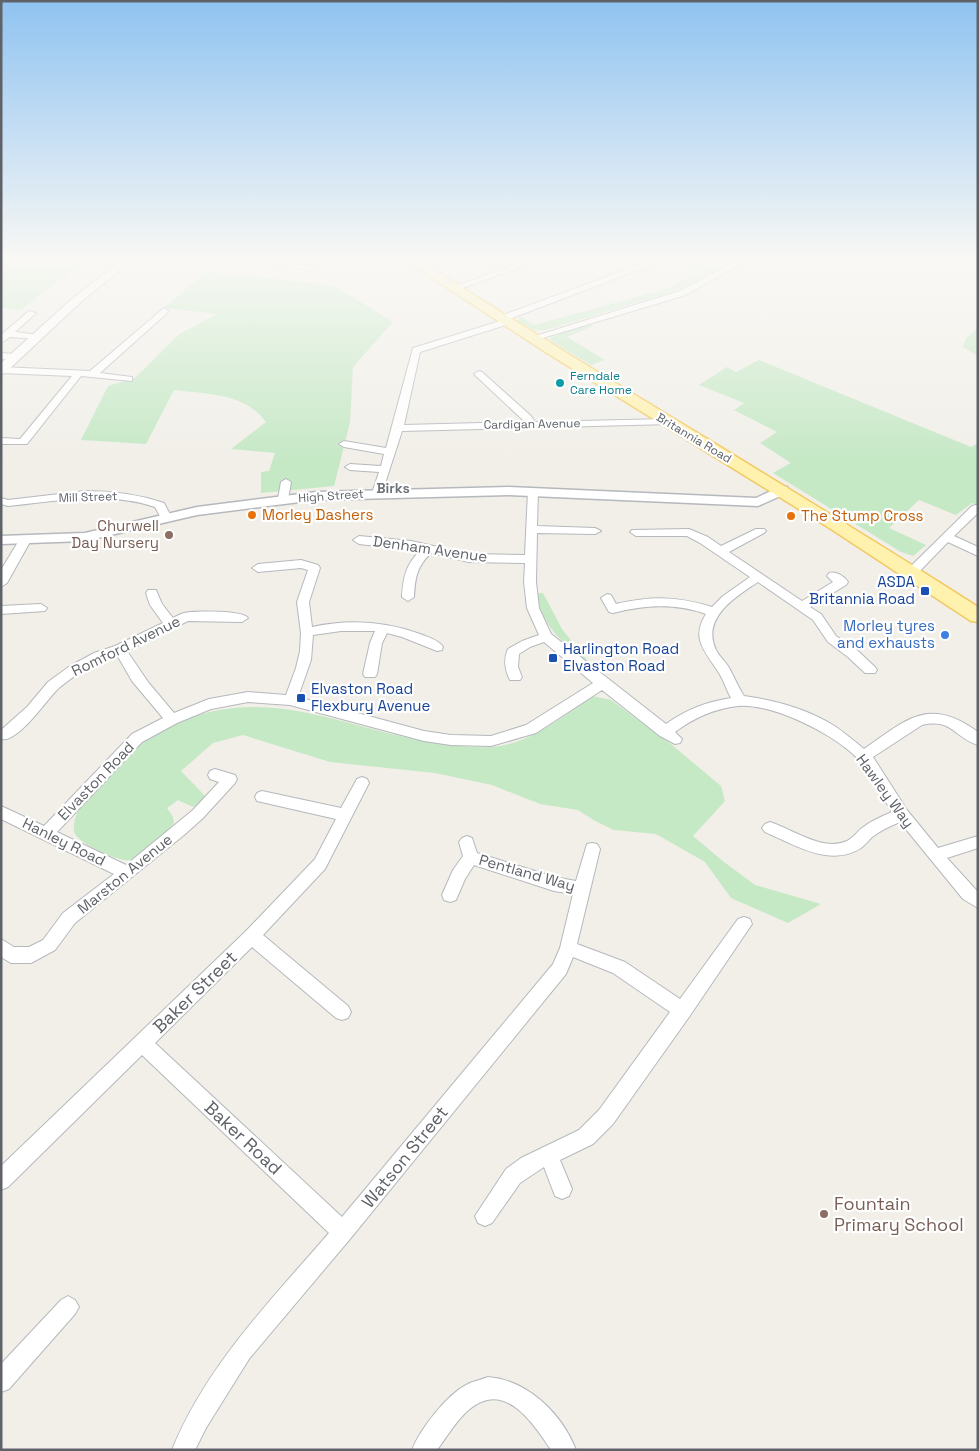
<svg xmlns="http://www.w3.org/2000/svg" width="979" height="1451" font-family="'Space Grotesk',sans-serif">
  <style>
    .green { fill: #c5e8c5 }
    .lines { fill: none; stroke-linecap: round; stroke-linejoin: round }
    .minor-casing { stroke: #b5b8bc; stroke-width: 2 }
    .tertiary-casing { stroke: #b5b8bc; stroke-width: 3 }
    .secondary-casing { stroke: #b6babf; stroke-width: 2 }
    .primary-casing { stroke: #f2c960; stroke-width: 3 }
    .minor { fill: #fff; fill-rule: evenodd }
    .tertiary { fill: #fff; fill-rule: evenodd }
    .secondary { fill: #fff; fill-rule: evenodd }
    .primary { fill: #fff2af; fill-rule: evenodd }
    .culture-dot { fill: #0f9aa8; stroke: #fff; stroke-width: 2 }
    .food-dot { fill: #e8710a; stroke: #fff; stroke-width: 2 }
    .education-dot { fill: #8d6e63; stroke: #fff; stroke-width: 2 }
    .transit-dot { fill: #1a4fb4; stroke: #fff; stroke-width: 2 }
    .shop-dot { fill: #3f7fe0; stroke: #fff; stroke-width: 2 }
    .labels { text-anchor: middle; stroke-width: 4.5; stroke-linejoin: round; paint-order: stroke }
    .far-culture-label { font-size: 12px; fill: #0d838f; stroke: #fff; text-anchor: start }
    .far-street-label { font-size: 12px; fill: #5f6368; stroke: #fff }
    .far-neighbourhood-label { font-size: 14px; font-weight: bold; fill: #70757a; stroke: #fff }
    .food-label { font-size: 15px; fill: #c56008; stroke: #fff; text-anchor: start }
    .education-label { font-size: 15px; fill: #785e54; stroke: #fff; text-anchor: end }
    .street-label { font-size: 15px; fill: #5f6368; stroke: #fff }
    .transit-label { font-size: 15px; fill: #164399; stroke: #fff; text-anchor: start }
    .shop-label { font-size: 15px; fill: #366cbe; stroke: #fff; text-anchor: end }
    .near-street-label { font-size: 18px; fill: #5f6368; stroke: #fff }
    .near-education-label { font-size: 18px; fill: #785e54; stroke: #fff; text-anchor: start }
  </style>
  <rect width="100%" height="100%" fill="#f1efe8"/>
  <g class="green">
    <path d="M1,260H86L21,310L1,308Z"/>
    <path d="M680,260H736L678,290L546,330H534L517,321L521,317L534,325L666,289L700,271Z"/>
    <path d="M207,271L335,286L393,322L353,367L350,422L334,486L261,493V472L269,471L275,453L231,449L266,422C245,393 207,394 174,390L146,444L81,440L108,386L135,378L179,334L218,314L164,308Z"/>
    <path d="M587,324L593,326L567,337L605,360L591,365L550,340V338Z"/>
    <path d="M978,328V356L963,347L966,338Z"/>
    <path d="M759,360L971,447L978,443V505L972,503L956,515L919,500L889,528L926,545L913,556L901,552L773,473L791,463L760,443L777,432L734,410L744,403L699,385L727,367L736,372Z"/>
    <path d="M539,593H543L562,629L590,664C565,646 542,626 537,595Z"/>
    <path d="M592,696L611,700L672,745L721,786L725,801L693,836L724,862L755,885L821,904L788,923L731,898L705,862L656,834L614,830L595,821L578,810L540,804L492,785L435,773L330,762L243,735L213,743L181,771L207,798L193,807L178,800L167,808L173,817L174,823C166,835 144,856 131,860C121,863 75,843 74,831C73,824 76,815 79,809C88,796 120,761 133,751C147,738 167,727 185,720C273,684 355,733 443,744C462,746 480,749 500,746C535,740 564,716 592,696Z"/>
  </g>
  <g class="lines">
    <g class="minor-casing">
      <g id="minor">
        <path d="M256,260H273L311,266L315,268L311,270L260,262Z"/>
        <path d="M529,260H540L457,290L450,288Z"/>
        <path d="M738,260H747L686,295L536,340L533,341L529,338L680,291Z"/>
        <path d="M644,263L651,265L507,320L510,322L509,324L420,352L404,425L525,422L476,376L474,374L479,371L482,372L531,416L535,422L667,419L671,420V424L402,431L382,493L377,496L372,493L379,472L350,470L345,467L350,464L381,466L384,454L344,447L339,444L344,441L386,448L413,348L500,321L497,319L498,317Z"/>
        <path d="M164,308L168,311L167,313L100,373L132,377V381L81,376L27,444H1V438L20,439L72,376L1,373V367L90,371Z"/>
        <path d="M29,311L36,313L15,332L39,335V339L10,337L1,343V335Z"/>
        <path d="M1,353L15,354L20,357L15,360L1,359Z"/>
        <path d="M286,479L291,482L288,499L283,502L278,499L281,482Z"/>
        <path d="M533,488L538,491L537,526L595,528L601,531L595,534L537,533L536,582L539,608L551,634L666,724C687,709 706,702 731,698C726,689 723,678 717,670C704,650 691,638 706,614C674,603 646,605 613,613L609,612L601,598L607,594L611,595L616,604C652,596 676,596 712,607L723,596L750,577L700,543L687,536H636L630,532L632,530L689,529L708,537L721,546L756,529H764L766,531L764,533L729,552L802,601L833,582L827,576L829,573C836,571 844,576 848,582L846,585L810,607L821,614L836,636L858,651L875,667L877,670L875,673H865L848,657L828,642L813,620L758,582C735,597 701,618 716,650C719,656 724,660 728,666C734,676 738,687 744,696C774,700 807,709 833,725C844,732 854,741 864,749C907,719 929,696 978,732V745C954,738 953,718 922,725L873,757L907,810L938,848L978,836V848L947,858L978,892V908L963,899L900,822C890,826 880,831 872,837C868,841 865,845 861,848C830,868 793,844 765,832L762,828L765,824L770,822C792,829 823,852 847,841C853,838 857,832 862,828C871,821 882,816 892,812C882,796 871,773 859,760C836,735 773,703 738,706C714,709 695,717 675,732L682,739L680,743L675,744L660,736L602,690L536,733L491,746L451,745L424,741L290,705L248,702L211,709L177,723L142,742L57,832L126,865L193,810L219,782L210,779L208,775L210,771L215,769L235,775L237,779L235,783L203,818L184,835L75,923L55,950L31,963H11L1,957V939L14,947H29L43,940L63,913L114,874L1,819V806L44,826L132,734L163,718L132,681L117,655C96,662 77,673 60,687C48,697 18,744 1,739V730L27,707L48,682L70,666L94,653L115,646L163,623L150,605L146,593L148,590H156L162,604L173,618C177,616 180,614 184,613C195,611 242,610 248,618L242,622L188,621L127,651L148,682L174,713L209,699L248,692L286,695L296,668L300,651L301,633L297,602L308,570L301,568L258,572L252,568L258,564L301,560L318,565L320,568L309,602L312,627C349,619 384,621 420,634C427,637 439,640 443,647L442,650L437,651L402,637L387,633L382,643L377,674L375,677H365L363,674L370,643L375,631H341L313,635L311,660L298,697L424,731L451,735L491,736L526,725L593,683L544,642L530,647L519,654L518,667L522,677L520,680H510C505,670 503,660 508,649L522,641L539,635L527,608L524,582L525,563L469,562L431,553C417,566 415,578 414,597L408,601L402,597C403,578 406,564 420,551L359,544L353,540L359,536L411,541L469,554L525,555L528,491Z"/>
        <path d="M85,491C113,491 137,494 164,503L172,518L170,520H162L155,507C107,491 58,501 8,506L1,504V498L8,500Z"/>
        <path d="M976,505H978V513L954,536L978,547V556L948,542L916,575H908L906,572L908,569L972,506Z"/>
        <path d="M25,536L31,540L7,583L1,587V570L21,537Z"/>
        <path d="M41,604L47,608L45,611L1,614V606Z"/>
        <path d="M362,777L367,779L369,783L325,869L263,935L348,1006L351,1012L348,1018L342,1020L336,1018L252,947L155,1043L342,1217L553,964L560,948L573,894L554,891L474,865L465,879L456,900L450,902L444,900L442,895L453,870L463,856L459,842L462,838L467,836L472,838L477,853L554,877L576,881L587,844L592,843L597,844L600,849L577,944L625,962L680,999L738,919L744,917L750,919L752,924L689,1017L613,1124L593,1144L560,1160L572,1189L569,1196L562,1199L555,1196L544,1167L520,1183L492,1223L485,1226L478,1223L475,1216L506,1169L521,1158L579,1130L599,1110L670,1012L613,973L573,957L566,974L350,1239L249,1359L206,1428L195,1450H172C206,1366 271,1300 329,1233L142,1055L8,1187L1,1190V1166L246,931L315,859L336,819L257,801L255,797L257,793L262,791L341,808L357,779Z"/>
        <path d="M68,1296L75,1300L79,1307L75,1314L9,1389L1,1392V1364L61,1300Z"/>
        <path d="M488,1377C528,1380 562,1414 576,1450H551C537,1429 511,1388 481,1402C462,1410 449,1434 437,1450H412C420,1429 447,1395 466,1385C473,1381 481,1380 488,1377Z"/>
      </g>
    </g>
    <g class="tertiary-casing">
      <path id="tertiary" d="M782,486L787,487L788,490L787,493L758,506L509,495L316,500L197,515L85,541L1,544V536L85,533L197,507L316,492L509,487L756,498Z"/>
    </g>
    <g class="secondary-casing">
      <path id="secondary" d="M122,260H133L82,301L5,373L1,374V363L74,297Z"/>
    </g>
    <g class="primary-casing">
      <path id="primary" d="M405,260H419C603,379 793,488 978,607V622L971,621L831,529L547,353Z"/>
    </g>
    <use href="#minor" class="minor"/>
    <use href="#tertiary" class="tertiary"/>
    <use href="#secondary" class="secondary"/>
    <use href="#primary" class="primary"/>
  </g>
  <linearGradient id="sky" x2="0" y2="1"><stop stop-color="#8fc3f1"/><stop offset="0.56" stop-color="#f9f8f5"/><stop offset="1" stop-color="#f9f8f5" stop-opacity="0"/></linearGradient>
  <rect width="979" height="463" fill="url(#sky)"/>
  <circle class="culture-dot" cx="560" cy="383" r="5"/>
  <g class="food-dot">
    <circle cx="252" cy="515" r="5"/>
    <circle cx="791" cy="516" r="5"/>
  </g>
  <g class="education-dot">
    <circle cx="169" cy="535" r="5"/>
    <circle cx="824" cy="1214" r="5"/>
  </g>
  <g class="transit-dot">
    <rect x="920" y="586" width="10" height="10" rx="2.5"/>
    <rect x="548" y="653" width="10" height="10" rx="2.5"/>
    <rect x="296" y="693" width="10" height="10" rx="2.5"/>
  </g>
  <circle class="shop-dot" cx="945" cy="635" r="5"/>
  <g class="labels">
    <g class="far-culture-label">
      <text x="570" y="380">Ferndale<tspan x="570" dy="14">Care Home</tspan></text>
    </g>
    <g class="far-street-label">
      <text transform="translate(532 424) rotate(-1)" y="4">Cardigan Avenue</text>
      <text transform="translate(694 438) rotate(31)" y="4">Britannia Road</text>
      <text transform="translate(331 496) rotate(-4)" y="4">High Street</text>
      <text transform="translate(88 497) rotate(-2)" y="4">Mill Street</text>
    </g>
    <g class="far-neighbourhood-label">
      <text x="393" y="493">Birks</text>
    </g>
    <g class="food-label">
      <text x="262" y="520">Morley Dashers</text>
      <text x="801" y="521">The Stump Cross</text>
    </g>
    <g class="education-label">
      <text x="159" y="531">Churwell<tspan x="159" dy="17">Day Nursery</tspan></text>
    </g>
    <g class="street-label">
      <text transform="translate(430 549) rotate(8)" y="5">Denham Avenue</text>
      <text transform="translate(126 646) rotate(-26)" y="5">Romford Avenue</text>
      <text transform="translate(96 781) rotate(-46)" y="5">Elvaston Road</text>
      <text transform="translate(885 791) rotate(54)" y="5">Hawley Way</text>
      <text transform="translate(64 842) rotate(26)" y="5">Hanley Road</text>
      <text transform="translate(527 873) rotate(16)" y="5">Pentland Way</text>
      <text transform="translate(125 874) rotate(-39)" y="5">Marston Avenue</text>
    </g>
    <g class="transit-label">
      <text x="915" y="587" text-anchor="end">ASDA<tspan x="915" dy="17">Britannia Road</tspan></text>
      <text x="563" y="654">Harlington Road<tspan x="563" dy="17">Elvaston Road</tspan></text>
      <text x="311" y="694">Elvaston Road<tspan x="311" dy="17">Flexbury Avenue</tspan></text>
    </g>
    <g class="shop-label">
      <text x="935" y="631">Morley tyres<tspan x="935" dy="17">and exhausts</tspan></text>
    </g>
    <g class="near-street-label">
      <text transform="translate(195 992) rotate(-44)" y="6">Baker Street</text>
      <text transform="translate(243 1138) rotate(43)" y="6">Baker Road</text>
      <text transform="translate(405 1157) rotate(-51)" y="6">Watson Street</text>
    </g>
    <g class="near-education-label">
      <text x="834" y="1210">Fountain<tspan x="834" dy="21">Primary School</tspan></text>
    </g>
  </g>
  <rect width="979" height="1451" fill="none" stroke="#5f6368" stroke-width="5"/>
</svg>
